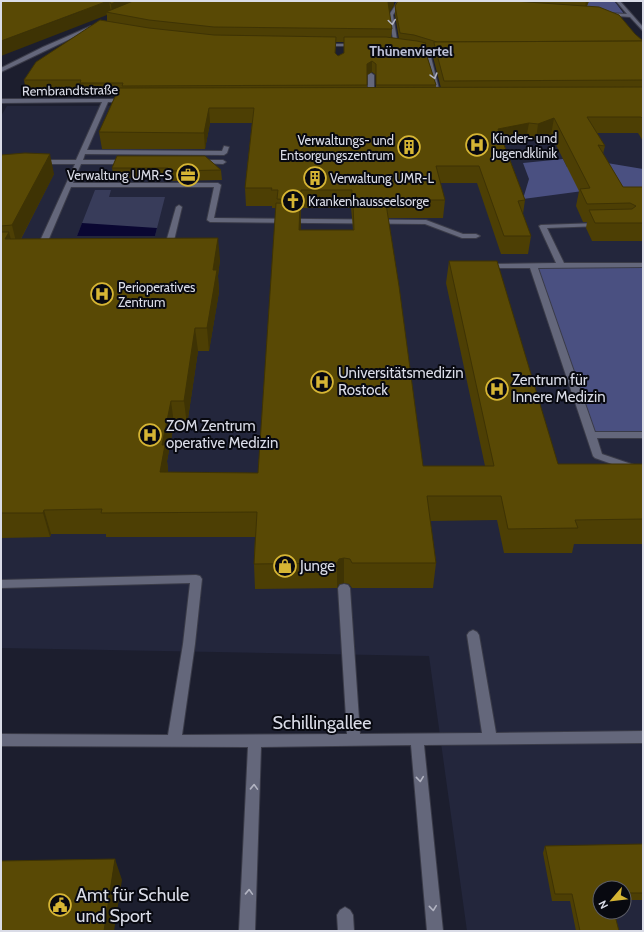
<svg xmlns="http://www.w3.org/2000/svg" width="644" height="932" font-family="Cabin,sans-serif">
  <style>
    .built { fill: #23263c; fill-rule: evenodd }
    .green { fill: #383c5a }
    .forest { fill: #4a5081 }
    .water { fill: #0a0732 }
    .lines { fill: none; stroke-linecap: round; stroke-linejoin: round }
    .minor-casing { stroke: #3a3b48; stroke-width: 2 }
    .minor { fill: #64677b; fill-rule: evenodd }
    .tram { stroke: #9395a2; stroke-width: 1 }
    .wall { fill: #4d3f04; fill-rule: evenodd }
    .shaded-wall { fill: #3e3304 }
    .building { fill: #594905; stroke: #3e3304 }
    .oneway { stroke: #b1b3c1 }
    .labels { text-anchor: middle; stroke-width: 4; stroke-linejoin: round; paint-order: stroke }
    .far-street-label { font-size: 13px; fill: #dadce7; stroke: #080910 }
    .far-poi-label { font-size: 13px; fill: #dadce7; stroke: #080910; text-anchor: start }
    .far-quarter-label { font-size: 14px; font-weight: bold; fill: #babed4; stroke: #080910 }
    .poi-label { font-size: 15px; fill: #dadce7; stroke: #080910; text-anchor: start }
    .near-street-label { font-size: 18px; fill: #dadce7; stroke: #080910 }
    .near-poi-label { font-size: 18px; fill: #dadce7; stroke: #080910; text-anchor: start }
  </style>
  <rect width="100%" height="100%" fill="#1c1e2e"/>
  <path class="built" d="M643,105V931H467L429,656L1,648V116L7,106ZM600,888H624V912H600Z"/>
  <path class="green" d="M95,190H111L109,197H165L155,236H77Z"/>
  <g class="forest">
    <path d="M438,1H599L615,2L625,15Z"/>
    <path d="M563,159L567,167L597,166L601,162L643,169V199L583,191L523,199L529,179L523,163Z"/>
    <path d="M533,265H643V435H591Z"/>
  </g>
  <path class="water" d="M82,223L157,228L155,236H77Z"/>
  <g class="lines">
    <g class="minor-casing">
      <g id="minor">
        <path d="M398,1H402L393,15L398,46L396,47L394,46L389,15Z"/>
        <path d="M616,1H620L643,27V31L630,17L605,15L607,13L627,14Z"/>
        <path d="M91,26L95,27L1,72V68L43,47Z"/>
        <path d="M323,44H357L359,45L357,46H321Z"/>
        <path d="M411,46L448,54L446,55L432,54L431,57L442,101L437,100L425,57L427,53L411,48Z"/>
        <path d="M371,73L374,75V100L371,102L368,100V75Z"/>
        <path d="M1,99H129L130,100L127,102H108L87,150L222,151L224,146L229,147L227,153L224,155L85,154L83,160H127L130,162L127,164H81L73,183H218L221,185L214,218L426,220L463,234H476L480,236L476,238H462L425,224L210,222L207,220L214,187H71L48,241L45,252H39L38,250L40,241L75,164H39L36,162L39,160H76L102,102L1,103Z"/>
        <path d="M199,160H223L226,162L223,164L197,163V161Z"/>
        <path d="M179,205L182,207L172,249L168,251H165L164,249L176,207Z"/>
        <path d="M599,223L601,224V226L547,228L564,263H643V267L538,268L595,432H643V438H597L602,454L643,468V475L595,458L593,456L530,268H485L481,266L485,264L556,263L539,226L541,225Z"/>
        <path d="M196,575L200,576L202,579L195,644L182,735L347,734L338,588L340,585L344,584L348,585L350,588L360,734L482,733L467,635L469,632L473,630L477,632L479,635L496,733L643,731V743L424,745L443,931H427L411,745L261,747L255,931H239L248,747L1,746V734L168,735L183,644L190,583L1,588V580Z"/>
        <path d="M345,907L350,910L353,915L354,931H338L337,915L340,910Z"/>
      </g>
    </g>
    <use href="#minor" class="minor"/>
    <path class="tram" d="M639,1H643"/>
  </g>
  <g class="wall">
    <path d="M1,1H394V5L389,12L392,29L391,38L399,39L395,15V6L398,1H589L587,6L635,34L643,41V141L638,133H597L605,146L603,154L623,187H643V241H592L586,228L587,222H583L576,206L579,191L551,135L536,140L526,139L504,144L525,200L523,214L531,236L528,254H501L477,183H440L445,200L443,218H388L423,466H485L446,283L449,261L558,464H643V544H574L572,553H504L497,520L430,521L436,563L433,588H352L349,584L344,583L339,584L337,588L255,589L254,564L255,537H106V534H51L50,537L2,538L1,540V155L54,174L21,239L220,259L218,276L219,292L209,351H198L187,425L174,424L167,461L168,470V472L258,473L276,208H272V206H246L245,188L252,123H210L205,149H102L99,132L116,94H81V92H26L24,80L107,21V15ZM335,42H344V53L338,56L335,54ZM425,48L433,51V57L441,88H436V85L425,50ZM372,72L376,75V88H367V75ZM301,208H351L352,218L353,230H300Z"/>
    <path d="M117,156L221,170L222,180L169,181L168,178H114L112,168Z"/>
    <path d="M643,844V900H624V888H600L619,931H576L570,901H552L543,853L545,846Z"/>
  </g>
  <g class="shaded-wall">
    <path d="M109,1L111,13L106,12L107,15L1,56V41Z"/>
    <path d="M118,1H152L112,13L111,4Z"/>
    <path d="M389,1H394V5L388,15V2Z"/>
    <path d="M586,1H589L585,10Z"/>
    <path d="M372,61V72L366,75L367,64Z"/>
    <path d="M209,108L210,123L205,149L204,133Z"/>
    <path d="M554,118L551,135L536,140L538,124Z"/>
    <path d="M529,123L526,139L496,146L498,129Z"/>
    <path d="M50,154L54,174L17,246L12,225Z"/>
    <path d="M300,204L301,224L300,251L299,230Z"/>
    <path d="M9,232L14,253L5,239Z"/>
    <path d="M218,238L220,259L218,276L219,292L209,351L207,328L213,270Z"/>
    <path d="M195,328L198,351L187,425L184,401Z"/>
    <path d="M171,401L174,424L167,461L168,470L164,497L160,472L162,445Z"/>
    <path d="M44,510L51,534L50,537L43,513Z"/>
    <path d="M344,558V583L339,584L337,588V563L339,559Z"/>
    <path d="M115,859L122,880L114,931H104Z"/>
  </g>
  <g class="building">
    <path d="M1,1H108L1,41Z"/>
    <path d="M109,1H118L111,4Z"/>
    <path d="M133,1H389L388,2L392,29L214,27L149,20L106,12Z"/>
    <path d="M398,1H513L599,7L619,15L635,34L643,41L437,42L414,35L400,33L395,6Z"/>
    <path d="M100,20L149,28L214,35L336,37L335,53L338,56L344,53V37H386L417,41L426,43L424,47L436,85H376V64L372,61L367,64V85L122,86L123,83H80L81,80H24L36,62Z"/>
    <path d="M643,41V80L444,81L434,43V42Z"/>
    <path d="M643,87V119L641,117H587L605,146L598,145L623,187H643V223H595L589,210L632,209L636,206L630,203L587,204L580,189L590,188L554,118L538,124L529,123L498,129L525,200L518,201L531,236H504L479,166H436L445,200H352V190H301V200L277,199L278,190H271L272,188H245L254,108H209L204,133L99,132L119,88Z"/>
    <path d="M25,153L50,154L12,225L1,226V155Z"/>
    <path d="M117,156H205L221,170L168,171V168H112Z"/>
    <path d="M276,203L300,204L299,230H354L353,204H386L399,286L423,466H494L449,261H497L558,464H643V519L575,520L578,528L508,529L501,496H427L436,563H352L350,559L344,558L339,559L337,563L254,564L257,512L101,513L102,509L44,510L43,513H1V232H9L5,239L218,238L213,270H217L207,328H195L184,401H171L162,445H165L160,472L258,473Z"/>
    <path d="M643,844V893H624V888H600V912H614L619,931H580L572,894H555L545,846Z"/>
    <path d="M115,859L104,931H1V861Z"/>
  </g>
  <defs><path id="oneway-chevron" d="M-2-3.5L2.5 0L-2 3.5" fill="none" stroke-width="1.6" stroke-linecap="round" stroke-linejoin="round"/></defs>
  <g class="oneway">
    <use href="#oneway-chevron" transform="translate(392 22) rotate(82)"/>
    <use href="#oneway-chevron" transform="translate(434 76) rotate(74)"/>
    <use href="#oneway-chevron" transform="translate(420 779) rotate(84)"/>
    <use href="#oneway-chevron" transform="translate(254 787) rotate(-88)"/>
    <use href="#oneway-chevron" transform="translate(249 892) rotate(-88)"/>
    <use href="#oneway-chevron" transform="translate(433 908) rotate(84)"/>
  </g>
  <defs>
    <g id="hospital-ring" transform="scale(1.15)"><circle r="9.5" fill="#080910" stroke="#d6b534" stroke-width="1.5"/><path d="M-5-5h3v3.5h4V-5h3V5h-3V1.5h-4V5h-3Z" fill="#d6b534"/></g>
    <g id="building-ring" transform="scale(1.15)"><circle r="9.5" fill="#080910" stroke="#d6b534" stroke-width="1.5"/><path d="M-4-6H4V6H1V3H-1V6H-4ZM-2.5-4.3h1.7v1.8h-1.7ZM.8-4.3h1.7v1.8H.8ZM-2.5-1h1.7V.8h-1.7ZM.8-1h1.7V.8H.8Z" fill="#d6b534"/></g>
    <g id="office-ring" transform="scale(1.15)"><circle r="9.5" fill="#080910" stroke="#d6b534" stroke-width="1.5"/><path d="M-6-3h4V-5.5h4V-3h4V5H-6ZM-1-4.5V-3h2v-1.5ZM-6 0V1H6V0Z" fill="#d6b534"/></g>
    <g id="church-ring" transform="scale(1.15)"><circle r="9.5" fill="#080910" stroke="#d6b534" stroke-width="1.5"/><path d="M-1.2-6h2.4v3.5h3.3v2.4h-3.3V6h-2.4V-.1h-3.3v-2.4h3.3Z" fill="#d6b534"/></g>
    <g id="shop-ring" transform="scale(1.15)"><circle r="9.5" fill="#080910" stroke="#d6b534" stroke-width="1.5"/><path d="M-5-2.5h2.3a2.7 3.5 0 0 1 5.4 0H5L5.5 6h-11ZM-1.5-2.5h3a1.5 2.3 0 0 0-3 0Z" fill="#d6b534"/></g>
    <g id="civic-ring" transform="scale(1.15)"><circle r="9.5" fill="#080910" stroke="#d6b534" stroke-width="1.5"/><path d="M-.6-6.5H3V-4.5H.6V-3L4-1V1h2V6H-6V1h2V-1L-.6-3ZM-1.2 2.5V6h2.4V2.5Z" fill="#d6b534"/></g>
  </defs>
  <g fill-rule="evenodd">
    <use href="#hospital-ring" x="477" y="145"/>
    <use href="#building-ring" x="409" y="147"/>
    <use href="#office-ring" x="188" y="175"/>
    <use href="#building-ring" x="315" y="178"/>
    <use href="#church-ring" x="293" y="201"/>
    <use href="#hospital-ring" x="102" y="294"/>
    <use href="#hospital-ring" x="322" y="382"/>
    <use href="#hospital-ring" x="497" y="389"/>
    <use href="#hospital-ring" x="150" y="435"/>
    <use href="#shop-ring" x="285" y="566"/>
    <use href="#civic-ring" x="60" y="905"/>
  </g>
  <g class="labels">
    <g class="far-street-label">
      <text transform="translate(70 90) rotate(-1)" y="5">Rembrandtstraße</text>
    </g>
    <g class="far-poi-label">
      <text x="492" y="143">Kinder- und<tspan x="492" dy="15">Jugendklinik</tspan></text>
      <text x="394" y="145" text-anchor="end">Verwaltungs- und<tspan x="394" dy="15">Entsorgungszentrum</tspan></text>
      <text x="172" y="180" text-anchor="end">Verwaltung UMR-S</text>
      <text x="330" y="183">Verwaltung UMR-L</text>
      <text x="308" y="206">Krankenhausseelsorge</text>
      <text x="118" y="292">Perioperatives<tspan x="118" dy="15">Zentrum</tspan></text>
    </g>
    <g class="far-quarter-label">
      <text x="411" y="56">Thünenviertel</text>
    </g>
    <g class="poi-label">
      <text x="338" y="378">Universitätsmedizin<tspan x="338" dy="17">Rostock</tspan></text>
      <text x="512" y="385">Zentrum für<tspan x="512" dy="17">Innere Medizin</tspan></text>
      <text x="166" y="431">ZOM Zentrum<tspan x="166" dy="17">operative Medizin</tspan></text>
      <text x="300" y="571">Junge</text>
    </g>
    <g class="near-street-label">
      <text x="322" y="729">Schillingallee</text>
    </g>
    <g class="near-poi-label">
      <text x="76" y="901">Amt für Schule<tspan x="76" dy="21">und Sport</tspan></text>
    </g>
  </g>
  <rect width="644" height="932" fill="none" stroke="#dadce7" stroke-width="4"/>
  <g transform="translate(612 900) rotate(242)"><circle r="19" fill="#080910" stroke="#5c5d66"/>
  <path d="M0-3L7 15L0 10L-7 15Z" fill="#d6b534"/>
  <text y="-6" font-size="11" font-weight="bold" text-anchor="middle" fill="#dadce7">N</text>
  </g>
</svg>
